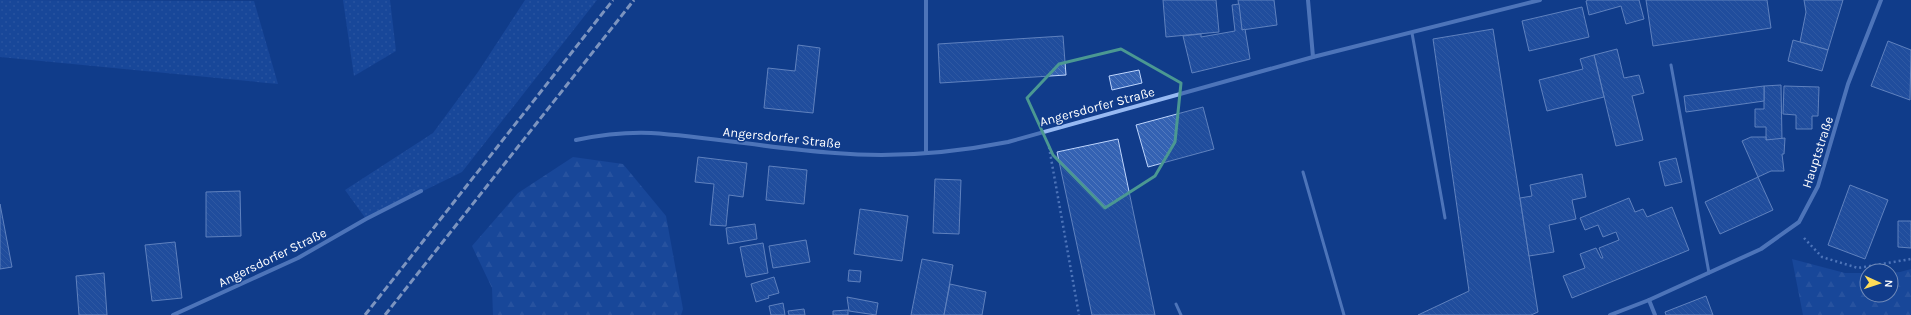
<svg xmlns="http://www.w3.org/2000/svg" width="1911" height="315" font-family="Karla,sans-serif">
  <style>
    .grass { fill: url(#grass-dots) }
    .forest { fill: url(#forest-firs) }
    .building { fill: url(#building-back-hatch); stroke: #bed5fd }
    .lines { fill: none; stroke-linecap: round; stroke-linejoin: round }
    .path { stroke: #97b9f2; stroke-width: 2.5; stroke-dasharray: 2 3; stroke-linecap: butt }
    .lane { stroke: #97b9f2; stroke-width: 3 }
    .street { stroke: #97b9f2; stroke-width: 4 }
    .rail { stroke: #fff; stroke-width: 3; stroke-dasharray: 7 3; stroke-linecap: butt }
    .marked { fill: none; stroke: #4b9892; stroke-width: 3; stroke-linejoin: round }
    .labels { text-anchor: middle; stroke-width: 3; stroke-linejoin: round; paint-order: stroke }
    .street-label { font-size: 13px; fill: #fff; stroke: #113c8b }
  </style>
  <defs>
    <pattern id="grass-dots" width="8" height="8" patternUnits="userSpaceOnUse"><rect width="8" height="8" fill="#2254ab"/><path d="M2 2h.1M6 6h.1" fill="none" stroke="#436eb8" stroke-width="1.8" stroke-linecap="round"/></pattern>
    <pattern id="forest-firs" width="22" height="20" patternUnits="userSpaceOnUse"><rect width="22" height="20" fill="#2254ab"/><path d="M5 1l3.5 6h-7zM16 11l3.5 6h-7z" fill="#436eb8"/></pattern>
    <pattern id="building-back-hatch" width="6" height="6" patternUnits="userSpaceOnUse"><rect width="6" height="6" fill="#3462b3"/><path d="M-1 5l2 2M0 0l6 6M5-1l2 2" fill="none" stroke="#527abe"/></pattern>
  </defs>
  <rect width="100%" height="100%" fill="#113c8b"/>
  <g class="grass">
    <path d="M0,0L254,1L278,84L0,57Z"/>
    <path d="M343,0H390L396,51L354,76Z"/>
    <path d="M525,0H597L462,172L366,219L345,190L433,133L478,72Z"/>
  </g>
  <g class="forest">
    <path d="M573,157L623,164L666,216L683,309L681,315H493L492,288L472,246L518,193Z"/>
    <path d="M1792,259L1845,273H1867V295H1891V273L1900,272L1911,269V315H1803Z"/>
  </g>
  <g class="building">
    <path d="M1163,0H1216L1219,32L1166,37Z"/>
    <path d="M1238,0H1274L1277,25L1242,30Z"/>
    <path d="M1588,0H1639L1644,19L1626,24L1621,6L1589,15L1586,1Z"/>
    <path d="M1646,0H1767L1771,28L1653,46Z"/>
    <path d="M1804,0H1843L1828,50L1800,42L1806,12Z"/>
    <path d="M1239,4L1242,30L1245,29L1250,59L1192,73L1183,36L1201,34V37L1235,31L1232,5Z"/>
    <path d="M1582,7L1589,37L1529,51L1522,21Z"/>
    <path d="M1493,29L1538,312L1531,315H1418L1469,291L1433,39Z"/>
    <path d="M1063,36L1066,75L940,83L938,44Z"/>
    <path d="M1793,40L1828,50L1822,71L1788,61Z"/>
    <path d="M1888,41L1911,50L1910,100L1871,86Z"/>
    <path d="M798,45L820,48L813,113L764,108L768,68L795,71Z"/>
    <path d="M1617,49L1624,78L1639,75L1644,93L1632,96L1643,140L1616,146L1594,55Z"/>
    <path d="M1594,55L1604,97L1547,111L1539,80L1583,69L1580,59Z"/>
    <path d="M1139,70L1142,83L1112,90L1109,76Z"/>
    <path d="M1781,85L1782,140H1766V127H1755V109H1764V86Z"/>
    <path d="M1764,86V101L1686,112L1684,96Z"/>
    <path d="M1784,86L1819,87L1818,116H1812V129H1796V115L1783,114Z"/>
    <path d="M1203,107L1214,149L1148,167L1136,125Z"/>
    <path d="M1751,137H1766V140L1785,138L1784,154H1782L1784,171H1771L1758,177L1742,141Z"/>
    <path d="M1118,139L1155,315H1092L1057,152Z"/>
    <path d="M698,157L747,163L743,197L729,195L726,226L710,225L714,184L695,182Z"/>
    <path d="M1676,158L1682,182L1665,186L1659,162Z"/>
    <path d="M769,166L807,170L804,204L766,200Z"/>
    <path d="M1582,174L1586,197L1572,200L1576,219L1549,225L1554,252L1529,256L1520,198L1532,196L1530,185Z"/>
    <path d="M1758,177L1773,210L1720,234L1705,202Z"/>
    <path d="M935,179L961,180L959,234L933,233Z"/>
    <path d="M1850,185L1888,200L1865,259L1828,245Z"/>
    <path d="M240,191L241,236L206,237V192Z"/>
    <path d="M1629,198L1635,212L1643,209L1647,217L1672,207L1689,250L1572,298L1563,276L1585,268L1580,254L1596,248L1601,258H1603L1599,248L1619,240L1616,232L1603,237L1598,225L1585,230L1580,218Z"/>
    <path d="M0,204L12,267L0,269Z"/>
    <path d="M860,209L908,216L902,261L854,254Z"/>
    <path d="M1898,221H1911V248L1898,247Z"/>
    <path d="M755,224L757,239L728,244L726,228Z"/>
    <path d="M806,240L810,262L773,268L769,246Z"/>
    <path d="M175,242L182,298L152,301L145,245Z"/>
    <path d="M763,243L768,273L746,277L740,247Z"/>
    <path d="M922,259L953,265L944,315H911Z"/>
    <path d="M849,270L861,271L860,282L848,281Z"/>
    <path d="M104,273L107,315H79L76,276Z"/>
    <path d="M774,277L779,293L768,296L769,298L756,302L751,284Z"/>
    <path d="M950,284L986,292L982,315H944Z"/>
    <path d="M1706,296L1713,315H1666L1665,312Z"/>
    <path d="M847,297L878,303L876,315L849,311Z"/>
    <path d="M783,303L785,315H771L769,306Z"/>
    <path d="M804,309L805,315H789L788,311Z"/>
    <path d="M848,310V315H833V311Z"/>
  </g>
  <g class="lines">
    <g class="path">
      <path d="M1049,147L1079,315"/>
      <path d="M1804,238L1822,257L1858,268L1911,259"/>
    </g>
    <g class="lane">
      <path d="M1412,33L1445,218"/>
      <path d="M1671,65L1709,273"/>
      <path d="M1303,172L1344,315"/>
      <path d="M1176,304L1181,315"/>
    </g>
    <g class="street">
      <path d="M1308,0L1313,57"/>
      <path d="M576,140C600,135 626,132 651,133C713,137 774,149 835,153C893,158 952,153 1008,142L1313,57L1540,0"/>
      <path d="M926,153V0"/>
      <path d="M1649,300L1655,315"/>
      <path d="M173,315L298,258L366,219L421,191"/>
      <path d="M1610,315L1649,300L1761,249L1799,222L1818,186L1848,84L1881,0"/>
    </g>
    <g class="rail">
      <path d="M365,315L613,0"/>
      <path d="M385,315L634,0"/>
    </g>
  </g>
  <path d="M0 0H1911V315H0ZM1121,49L1181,83L1175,142L1155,176L1105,208L1053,155L1027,98L1059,64Z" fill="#113c8b" fill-opacity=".55" fill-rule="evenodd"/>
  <path class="marked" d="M1121,49L1181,83L1175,142L1155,176L1105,208L1053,155L1027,98L1059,64Z"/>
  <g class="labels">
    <g class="street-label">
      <text transform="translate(1097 106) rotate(-15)" y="5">Angersdorfer Straße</text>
      <text transform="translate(782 137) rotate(6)" y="5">Angersdorfer Straße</text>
      <text transform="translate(1817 152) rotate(-72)" y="5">Hauptstraße</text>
      <text transform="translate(272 257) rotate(-26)" y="5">Angersdorfer Straße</text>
    </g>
  </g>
  <g transform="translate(1879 283) rotate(93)"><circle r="19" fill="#113c8b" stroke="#708ab9"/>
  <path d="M0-3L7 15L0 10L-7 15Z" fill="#ffdc58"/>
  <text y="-6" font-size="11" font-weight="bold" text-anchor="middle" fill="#ffffff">N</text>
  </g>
</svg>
